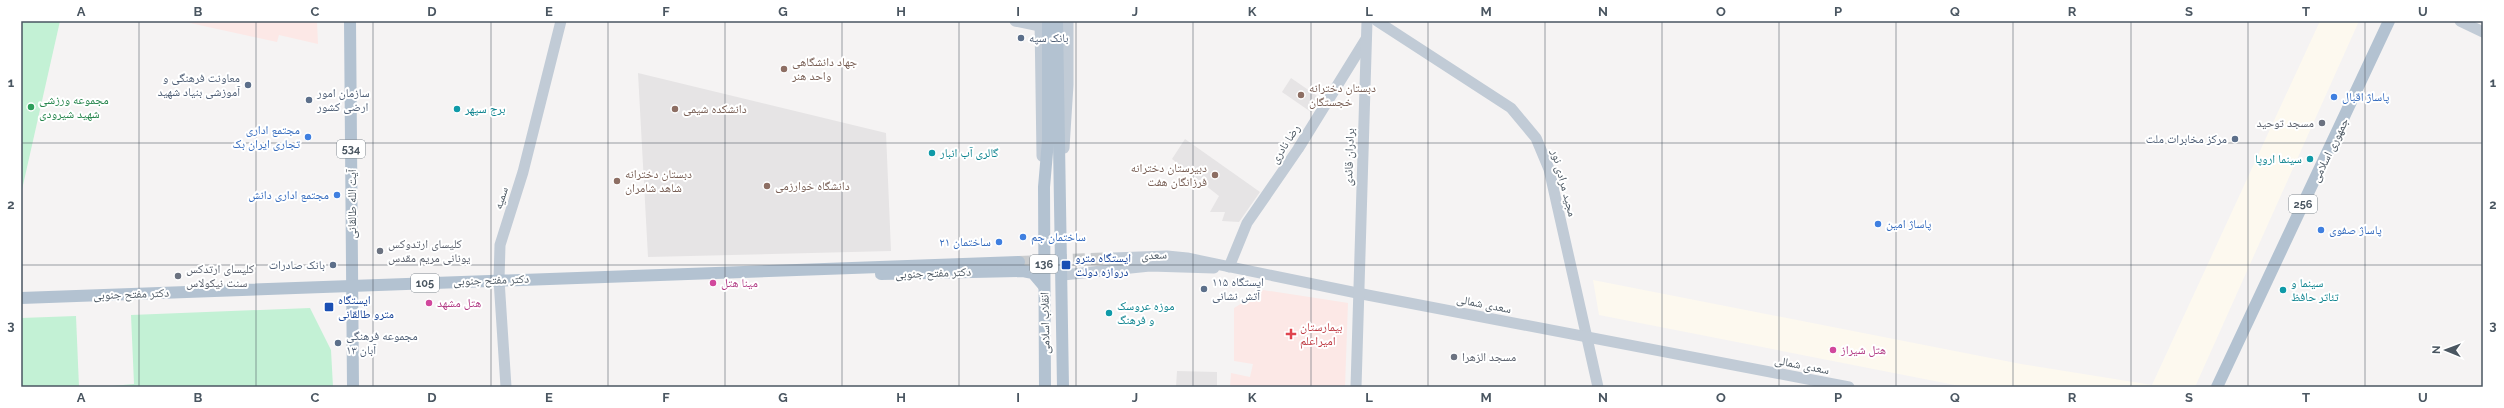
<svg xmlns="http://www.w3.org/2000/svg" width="2504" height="408" font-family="Raleway,'Noto Naskh Arabic',sans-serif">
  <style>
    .commercial { fill: #fdf9ef }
    .education { fill: #e6e4e5 }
    .medical { fill: #fce8e6 }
    .green { fill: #c3f1d5 }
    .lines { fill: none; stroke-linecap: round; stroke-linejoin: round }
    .primary-tunnel { stroke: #caccce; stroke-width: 12; stroke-dasharray: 12 6; stroke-linecap: butt }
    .secondary { stroke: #c1cbd6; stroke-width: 11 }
    .primary { stroke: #b3c2d1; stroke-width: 12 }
    .grid { fill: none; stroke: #4a5661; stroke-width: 1; stroke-opacity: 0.55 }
    .service-dot { fill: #5c6f8a; stroke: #fff; stroke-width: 1.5 }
    .education-dot { fill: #8d6e63; stroke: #fff; stroke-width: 1.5 }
    .shop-dot { fill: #3f7fe0; stroke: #fff; stroke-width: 1.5 }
    .leisure-dot { fill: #2e9e5b; stroke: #fff; stroke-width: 1.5 }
    .culture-dot { fill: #0f9aa8; stroke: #fff; stroke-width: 1.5 }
    .worship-dot { fill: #6b7280; stroke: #fff; stroke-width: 1.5 }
    .transit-dot { fill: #1a4fb4; stroke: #fff; stroke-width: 1.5 }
    .hotel-dot { fill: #d1479c; stroke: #fff; stroke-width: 1.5 }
    .health-dot { fill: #e0444e; stroke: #fff; stroke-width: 1.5 }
    .labels { text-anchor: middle; stroke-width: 4; stroke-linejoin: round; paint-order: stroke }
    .shield { fill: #fff; stroke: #808990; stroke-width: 1 }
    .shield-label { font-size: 11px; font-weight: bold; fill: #4a5661 }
    .service-label { font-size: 12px; fill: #4e5e75; stroke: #fff; text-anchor: start }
    .education-label { font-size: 12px; fill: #785e54; stroke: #fff; text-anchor: start }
    .shop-label { font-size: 12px; fill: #366cbe; stroke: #fff; text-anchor: start }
    .leisure-label { font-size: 12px; fill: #27864d; stroke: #fff; text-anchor: start }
    .culture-label { font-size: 12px; fill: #0d838f; stroke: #fff; text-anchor: start }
    .worship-label { font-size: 12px; fill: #5b616d; stroke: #fff; text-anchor: start }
    .street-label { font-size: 12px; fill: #4a5661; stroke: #fff }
    .transit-label { font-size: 12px; fill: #164399; stroke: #fff; text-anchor: start }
    .hotel-label { font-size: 12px; fill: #b23c85; stroke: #fff; text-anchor: start }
    .health-label { font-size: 12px; fill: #be3a42; stroke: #fff; text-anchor: start }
    .neatline { fill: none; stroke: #4a5661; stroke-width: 1.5 }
    .grid-label { font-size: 13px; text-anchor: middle; font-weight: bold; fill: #4a5661 }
  </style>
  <rect width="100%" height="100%" fill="#f5f3f3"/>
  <path class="commercial" d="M2320,21H2359L2195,387H1965L1599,315L1593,280L2021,364L2152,385Z"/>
  <g class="education">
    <path d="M638,73L886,133L891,251L648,257Z"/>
    <path d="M1291,78L1320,98L1311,112L1282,92Z"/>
    <path d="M1185,139L1260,192L1239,222L1222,221L1225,212H1210L1219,196L1172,159Z"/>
    <path d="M1177,371L1217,372V387H1176Z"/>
  </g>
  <g class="medical">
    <path d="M181,21H317L318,44L279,35L277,42Z"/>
    <path d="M1263,290L1348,303L1345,387H1230L1231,373L1250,377L1253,364L1234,361V308Z"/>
  </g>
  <g class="green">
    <path d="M21,21H60L21,194Z"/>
    <path d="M310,308L331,350L333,387H101L134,384L131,315Z"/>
    <path d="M76,316L79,387H21V318Z"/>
  </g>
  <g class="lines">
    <path class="primary-tunnel" d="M1019,262L1113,258"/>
    <g class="secondary">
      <path d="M1015,21L1040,26"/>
      <path d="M1040,21L1042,156"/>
      <path d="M1377,21L1511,108L1536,138L1549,169L1598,387"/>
      <path d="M2460,21L2483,32"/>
      <path d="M1064,148L1068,85V21"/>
      <path d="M1113,258L1167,256L1187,258L1357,293L1849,387"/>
      <path d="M1229,267L1247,223L1298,149L1366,39"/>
      <path d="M1063,275L1150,266L1214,268"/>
      <path d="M506,387L499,280L500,245L523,172L561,21"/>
      <path d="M1356,387L1367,21"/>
    </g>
    <g class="primary">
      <path d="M350,21L353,387"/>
      <path d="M1057,21L1063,387"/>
      <path d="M881,274L1023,271L1033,273L1044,286"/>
      <path d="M21,298L1019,262"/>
      <path d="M1045,387L1044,187L1048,141V21"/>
      <path d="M2217,387L2389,21"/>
    </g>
  </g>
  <path class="grid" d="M139,21V387M256,21V387M373,21V387M491,21V387M608,21V387M725,21V387M842,21V387M959,21V387M1076,21V387M1193,21V387M1311,21V387M1428,21V387M1545,21V387M1662,21V387M1779,21V387M1896,21V387M2013,21V387M2131,21V387M2248,21V387M2365,21V387M21,143H2483M21,265H2483"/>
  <g class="service-dot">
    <circle cx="1021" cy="38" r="4"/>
    <circle cx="248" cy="85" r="4"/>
    <circle cx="309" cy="100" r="4"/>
    <circle cx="2235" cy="139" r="4"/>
    <circle cx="333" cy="265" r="4"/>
    <circle cx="1204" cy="289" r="4"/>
    <circle cx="338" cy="343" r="4"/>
  </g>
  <g class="education-dot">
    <circle cx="784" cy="69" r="4"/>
    <circle cx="1301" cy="95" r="4"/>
    <circle cx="675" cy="109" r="4"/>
    <circle cx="1215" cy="175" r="4"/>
    <circle cx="617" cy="181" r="4"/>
    <circle cx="767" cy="186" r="4"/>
  </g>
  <g class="shop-dot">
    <circle cx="2334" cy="97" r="4"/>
    <circle cx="308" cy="137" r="4"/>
    <circle cx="337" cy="195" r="4"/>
    <circle cx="1878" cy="224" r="4"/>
    <circle cx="2321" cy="230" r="4"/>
    <circle cx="1023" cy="237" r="4"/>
    <circle cx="999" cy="242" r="4"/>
  </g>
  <circle class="leisure-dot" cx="31" cy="107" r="4"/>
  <g class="culture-dot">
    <circle cx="457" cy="109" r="4"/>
    <circle cx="932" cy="153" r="4"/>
    <circle cx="2310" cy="159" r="4"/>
    <circle cx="2283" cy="290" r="4"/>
    <circle cx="1109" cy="313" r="4"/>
  </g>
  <g class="worship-dot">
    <circle cx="2322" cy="123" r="4"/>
    <circle cx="380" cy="251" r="4"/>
    <circle cx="178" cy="276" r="4"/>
    <circle cx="1454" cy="357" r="4"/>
  </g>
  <g class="transit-dot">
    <rect x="1061" y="260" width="10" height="10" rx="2"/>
    <rect x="324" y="302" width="10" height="10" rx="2"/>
  </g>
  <g class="hotel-dot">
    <circle cx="713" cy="283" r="4"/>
    <circle cx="429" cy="303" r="4"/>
    <circle cx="1833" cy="350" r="4"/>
  </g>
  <path class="health-dot" d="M1289 328h4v4h4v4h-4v4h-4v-4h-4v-4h4z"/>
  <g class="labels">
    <g class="shield">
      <rect x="337" y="140" width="28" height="18" rx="3"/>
      <rect x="2289" y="195" width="28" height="18" rx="3"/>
      <rect x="1030" y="255" width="28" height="18" rx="3"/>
      <rect x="411" y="274" width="28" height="18" rx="3"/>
    </g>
    <g class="shield-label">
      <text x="351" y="153">534</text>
      <text x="2303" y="208">256</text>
      <text x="1044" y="268">136</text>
      <text x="425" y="287">105</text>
    </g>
    <g class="service-label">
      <text x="1029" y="42">بانک سپه</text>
      <text x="240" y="82" text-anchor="end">معاونت فرهنگی و<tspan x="240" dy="14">آموزشی بنیاد شهید</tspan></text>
      <text x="317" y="97">سازمان امور<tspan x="317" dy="14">ارضی کشور</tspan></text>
      <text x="2227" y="143" text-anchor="end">مرکز مخابرات ملت</text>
      <text x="325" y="269" text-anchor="end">بانک صادرات</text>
      <text x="1212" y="286">ایستگاه ۱۱۵<tspan x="1212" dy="14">آتش نشانی</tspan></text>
      <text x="346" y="340">مجموعه فرهنگی<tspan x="346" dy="14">۱۳ آبان</tspan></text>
    </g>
    <g class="education-label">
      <text x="792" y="66">جهاد دانشگاهی<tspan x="792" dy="14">واحد هنر</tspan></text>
      <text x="1309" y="92">دبستان دخترانه<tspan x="1309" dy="14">خجستگان</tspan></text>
      <text x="683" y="113">دانشکده شیمی</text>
      <text x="1207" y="172" text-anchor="end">دبیرستان دخترانه<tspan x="1207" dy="14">فرزانگان هفت</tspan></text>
      <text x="625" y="178">دبستان دخترانه<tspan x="625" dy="14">شاهد شامران</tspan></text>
      <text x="775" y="190">دانشگاه خوارزمی</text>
    </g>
    <g class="shop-label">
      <text x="2342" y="101">پاساژ اقبال</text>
      <text x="300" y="134" text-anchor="end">مجتمع اداری<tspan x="300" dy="14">تجاری ایران بک</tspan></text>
      <text x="329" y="199" text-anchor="end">مجتمع اداری دانش</text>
      <text x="1886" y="228">پاساژ امین</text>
      <text x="2329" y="234">پاساژ صفوی</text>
      <text x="1031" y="241">ساختمان جم</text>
      <text x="991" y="246" text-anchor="end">ساختمان ۲۱</text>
    </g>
    <g class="leisure-label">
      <text x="39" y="104">مجموعه ورزشی<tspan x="39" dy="14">شهید شیرودی</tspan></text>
    </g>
    <g class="culture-label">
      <text x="465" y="113">برج سپهر</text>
      <text x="940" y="157">گالری آب انبار</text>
      <text x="2302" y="163" text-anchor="end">سینما اروپا</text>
      <text x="2291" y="287">سینما و<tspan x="2291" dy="14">تئاتر حافظ</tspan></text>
      <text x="1117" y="310">موزه عروسک<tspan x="1117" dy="14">و فرهنگ</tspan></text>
    </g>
    <g class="worship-label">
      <text x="2314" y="127" text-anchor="end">مسجد توحید</text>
      <text x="388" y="248">کلیسای ارتدوکس<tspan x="388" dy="14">یونانی مریم مقدس</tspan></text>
      <text x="186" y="273">کلیسای ارتدکس<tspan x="186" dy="14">سنت نیکولاس</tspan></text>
      <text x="1462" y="361">مسجد الزهرا</text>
    </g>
    <g class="street-label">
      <text transform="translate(1285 144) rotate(-57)" y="4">رضا نادری</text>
      <text transform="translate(2330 150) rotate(-64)" y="4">جمهوری اسلامی</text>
      <text transform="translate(1349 157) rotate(-88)" y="4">برادران قائدی</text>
      <text transform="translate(1564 183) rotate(75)" y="4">مجید مرادی نور</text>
      <text transform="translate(501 198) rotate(-72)" y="4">سمیه</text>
      <text transform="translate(352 204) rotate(-90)" y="4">آیت الله طالقانی</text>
      <text transform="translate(1154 255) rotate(-2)" y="4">سعدی</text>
      <text transform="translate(933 273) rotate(-2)" y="4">دکتر مفتح جنوبی</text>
      <text transform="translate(491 280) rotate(-2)" y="4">دکتر مفتح جنوبی</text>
      <text transform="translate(131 294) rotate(-2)" y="4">دکتر مفتح جنوبی</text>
      <text transform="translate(1484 304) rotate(11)" y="4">سعدی شمالی</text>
      <text transform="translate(1045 323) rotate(-91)" y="4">انقلاب اسلامی</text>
      <text transform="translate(1802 365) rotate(11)" y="4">سعدی شمالی</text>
    </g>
    <g class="transit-label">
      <text x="1075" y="262">ایستگاه مترو<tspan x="1075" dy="14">دروازه دولت</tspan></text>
      <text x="338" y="304">ایستگاه<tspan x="338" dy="14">مترو طالقانی</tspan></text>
    </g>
    <g class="hotel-label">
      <text x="721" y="287">مینا هتل</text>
      <text x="437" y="307">هتل مشهد</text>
      <text x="1841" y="354">هتل شیراز</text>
    </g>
    <g class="health-label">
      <text x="1300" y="331">بیمارستان<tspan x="1300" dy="14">امیراعلم</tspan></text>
    </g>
  </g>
  <rect width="2504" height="408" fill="none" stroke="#ffffff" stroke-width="44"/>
  <g transform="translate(2446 350) rotate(271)" stroke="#ffffff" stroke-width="3" paint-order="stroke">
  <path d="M0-3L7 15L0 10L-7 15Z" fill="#4a5661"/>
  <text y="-6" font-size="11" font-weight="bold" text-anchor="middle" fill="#4a5661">N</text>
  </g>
  <rect x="22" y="22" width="2460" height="364" class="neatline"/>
  <g class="grid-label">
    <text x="81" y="16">A</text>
    <text x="198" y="16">B</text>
    <text x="315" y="16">C</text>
    <text x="432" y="16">D</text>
    <text x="549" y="16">E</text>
    <text x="666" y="16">F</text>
    <text x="783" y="16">G</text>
    <text x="901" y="16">H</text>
    <text x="1018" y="16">I</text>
    <text x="1135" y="16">J</text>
    <text x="1252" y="16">K</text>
    <text x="1369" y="16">L</text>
    <text x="1486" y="16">M</text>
    <text x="1603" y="16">N</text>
    <text x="1721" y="16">O</text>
    <text x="1838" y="16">P</text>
    <text x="1955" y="16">Q</text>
    <text x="2072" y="16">R</text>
    <text x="2189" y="16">S</text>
    <text x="2306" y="16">T</text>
    <text x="2423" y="16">U</text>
    <text x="11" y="87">1</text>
    <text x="2493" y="87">1</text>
    <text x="11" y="209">2</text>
    <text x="2493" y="209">2</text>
    <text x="11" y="330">3</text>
    <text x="2493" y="330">3</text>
    <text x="81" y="402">A</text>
    <text x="198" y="402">B</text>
    <text x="315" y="402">C</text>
    <text x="432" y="402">D</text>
    <text x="549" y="402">E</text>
    <text x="666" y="402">F</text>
    <text x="783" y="402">G</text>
    <text x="901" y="402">H</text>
    <text x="1018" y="402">I</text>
    <text x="1135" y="402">J</text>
    <text x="1252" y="402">K</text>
    <text x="1369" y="402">L</text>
    <text x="1486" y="402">M</text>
    <text x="1603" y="402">N</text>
    <text x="1721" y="402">O</text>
    <text x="1838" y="402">P</text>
    <text x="1955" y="402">Q</text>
    <text x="2072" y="402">R</text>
    <text x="2189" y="402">S</text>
    <text x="2306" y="402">T</text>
    <text x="2423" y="402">U</text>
  </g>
</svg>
